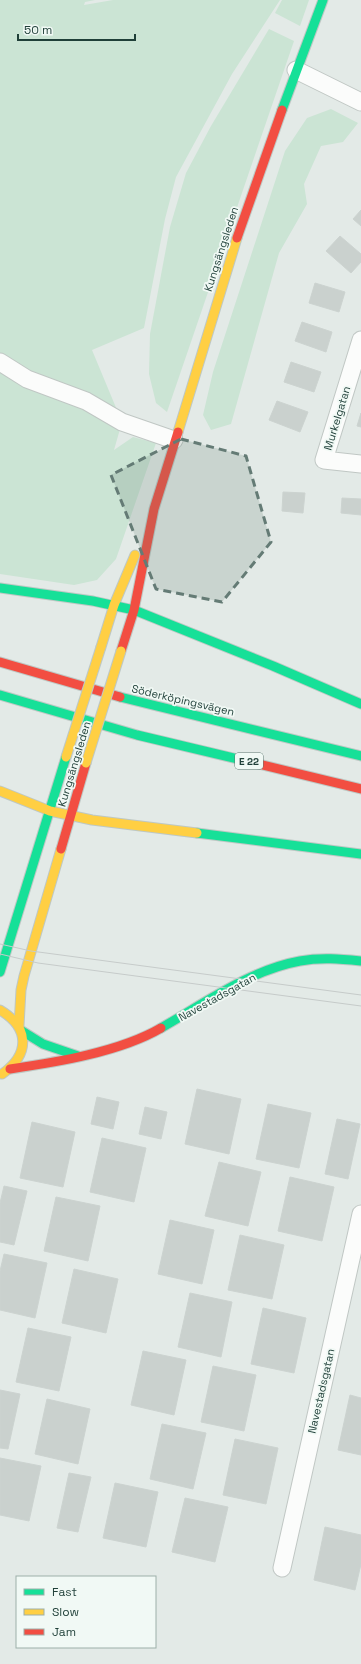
<svg xmlns="http://www.w3.org/2000/svg" width="361" height="1664" font-family="'Space Grotesk',sans-serif">
  <style>
    .green { fill: #cbe4d4 }
    .building { fill: #cad1ce; stroke: #ccd3d0 }
    .lines { fill: none; stroke-linecap: round; stroke-linejoin: round }
    .street-casing { stroke: #c0c7c4; stroke-width: 19 }
    .fast-casing { stroke: #bec8c4; stroke-width: 11 }
    .slow-casing { stroke: #bec8c4; stroke-width: 11 }
    .jam-casing { stroke: #bec8c4; stroke-width: 11 }
    .street { stroke: #fbfcfb; stroke-width: 17 }
    .fast { stroke: #16e098; stroke-width: 9 }
    .slow { stroke: #ffcf43; stroke-width: 9 }
    .jam { stroke: #f24e42; stroke-width: 9 }
    .tram { stroke: #c6cbca; stroke-width: 1 }
    .slow-bridge-casing { stroke: #bec8c4; stroke-width: 11; stroke-linecap: butt }
    .slow-bridge { stroke: #ffcf43; stroke-width: 9 }
    .marked { fill: #647b75; fill-opacity: 0.2; stroke: #647b75; stroke-width: 3; stroke-dasharray: 8 5; stroke-linejoin: round }
    .labels { text-anchor: middle; stroke-width: 3.5; stroke-linejoin: round; paint-order: stroke }
    .shield { fill: #f1f9f5; stroke: #5e7771; stroke-width: 1 }
    .shield-label { font-size: 10px; font-weight: bold; fill: #1f3f38 }
    .street-label { font-size: 11px; fill: #1f3f38; stroke: #f1f9f5 }
  </style>
  <rect width="100%" height="100%" fill="#e3eae7"/>
  <g class="green">
    <path d="M0,0H95L85,2L84,5L113,0H280L232,74L176,177L165,219L144,328L92,350L122,422L114,450L133,437L156,443L116,559L97,580L74,585L0,574Z"/>
    <path d="M282,0H309L300,26L275,13Z"/>
    <path d="M269,29L294,41L167,412L156,403L149,374L150,334L170,227L186,173L211,126Z"/>
    <path d="M331,109L358,123L343,142L321,146L304,184L307,204L279,253L231,424L211,430L203,415L213,372L285,151L307,118Z"/>
  </g>
  <g class="building">
    <path d="M361,210V226L353,219Z"/>
    <path d="M340,236L361,254V262L351,273L326,251Z"/>
    <path d="M315,283L345,292L339,312L309,303Z"/>
    <path d="M302,322L332,332L326,352L295,341Z"/>
    <path d="M291,362L321,372L314,392L284,382Z"/>
    <path d="M277,401L308,412L300,432L269,420Z"/>
    <path d="M361,413V427L357,426Z"/>
    <path d="M283,492L305,493L303,513L282,511Z"/>
    <path d="M342,498L361,499V515L341,513Z"/>
    <path d="M197,1089L241,1099L229,1154L185,1144Z"/>
    <path d="M97,1097L119,1102L113,1129L91,1124Z"/>
    <path d="M268,1104L311,1113L299,1168L256,1159Z"/>
    <path d="M145,1107L167,1112L161,1139L139,1134Z"/>
    <path d="M337,1119L360,1124L348,1179L325,1174Z"/>
    <path d="M32,1122L75,1132L63,1187L20,1178Z"/>
    <path d="M102,1138L146,1148L134,1202L90,1192Z"/>
    <path d="M219,1162L261,1172L248,1226L205,1216Z"/>
    <path d="M290,1177L334,1187L322,1241L278,1231Z"/>
    <path d="M4,1186L27,1191L14,1245L0,1242V1203Z"/>
    <path d="M56,1197L100,1206L88,1261L44,1251Z"/>
    <path d="M170,1220L214,1230L202,1284L158,1274Z"/>
    <path d="M240,1235L284,1245L272,1299L228,1290Z"/>
    <path d="M4,1254L47,1263L35,1318L0,1310V1271Z"/>
    <path d="M74,1269L118,1279L106,1333L62,1323Z"/>
    <path d="M190,1293L232,1302L221,1357L178,1347Z"/>
    <path d="M263,1308L306,1318L294,1373L251,1364Z"/>
    <path d="M28,1328L71,1337L59,1391L16,1382Z"/>
    <path d="M143,1351L186,1360L174,1415L131,1405Z"/>
    <path d="M213,1366L256,1375L244,1431L201,1422Z"/>
    <path d="M0,1390L20,1394L8,1449L0,1448Z"/>
    <path d="M350,1395L361,1398V1455L338,1450Z"/>
    <path d="M47,1399L90,1409L78,1464L35,1454Z"/>
    <path d="M162,1424L206,1433L193,1489L150,1479Z"/>
    <path d="M235,1439L278,1448L266,1504L223,1495Z"/>
    <path d="M0,1458L41,1466L29,1521L0,1515Z"/>
    <path d="M69,1473L91,1477L78,1532L57,1528Z"/>
    <path d="M115,1483L158,1492L146,1547L103,1538Z"/>
    <path d="M185,1498L228,1507L215,1562L172,1552Z"/>
    <path d="M325,1527L361,1535V1564L355,1590L314,1580Z"/>
  </g>
  <g class="lines">
    <g class="street-casing">
      <g id="street">
        <path d="M296,70L361,102"/>
        <path d="M361,340L324,460L361,464"/>
        <path d="M0,362L27,379L86,401L122,422L174,440"/>
        <path d="M282,1568L361,1214"/>
      </g>
    </g>
    <g class="fast-casing">
      <g id="fast">
        <path d="M282,110L323,0"/>
        <path d="M0,588L93,601L134,610L273,666L361,704"/>
        <path d="M0,695L137,735L246,761"/>
        <path d="M120,697L361,756"/>
        <path d="M197,833L361,854"/>
        <path d="M0,972L66,757"/>
        <path d="M161,1028C205,1003 250,970 300,961C321,957 341,959 361,961"/>
        <path d="M22,1031L43,1044L78,1056"/>
      </g>
    </g>
    <g class="slow-casing">
      <g id="slow">
        <path d="M178,432L237,238"/>
        <path d="M101,647L114,605L135,555"/>
        <path d="M0,791L50,811L92,820L197,833"/>
        <path d="M0,1010C30,1028 30,1054 2,1074"/>
        <path d="M19,1026L21,990L24,976L61,849"/>
      </g>
    </g>
    <g class="jam-casing">
      <g id="jam">
        <path d="M237,238L282,110"/>
        <path d="M121,651L134,610L154,509L178,432"/>
        <path d="M0,662L120,697"/>
        <path d="M246,761L361,789"/>
        <path d="M61,849L86,763"/>
        <path d="M10,1069C57,1062 120,1052 161,1028"/>
      </g>
    </g>
    <use href="#street" class="street"/>
    <use href="#fast" class="fast"/>
    <use href="#slow" class="slow"/>
    <use href="#jam" class="jam"/>
    <g class="tram">
      <path d="M0,944L31,951L361,995"/>
      <path d="M0,954L38,963L361,1006"/>
    </g>
    <g class="slow-bridge-casing">
      <g id="slow-bridge">
        <path d="M66,757L101,647"/>
        <path d="M86,763L121,651"/>
      </g>
    </g>
    <use href="#slow-bridge" class="slow-bridge"/>
  </g>
  <path class="marked" d="M181,439L246,456L271,542L222,602L156,589L111,475Z"/>
  <g class="labels">
    <rect class="shield" x="235" y="753" width="28" height="16" rx="3"/>
    <g class="shield-label">
      <text x="249" y="765">E 22</text>
    </g>
    <g class="street-label">
      <text transform="translate(221 249) rotate(-72)" y="4">Kungsängsleden</text>
      <text transform="translate(337 418) rotate(-73)" y="4">Murkelgatan</text>
      <text transform="translate(183 700) rotate(13)" y="4">Söderköpingsvägen</text>
      <text transform="translate(74 764) rotate(-73)" y="4">Kungsängsleden</text>
      <text transform="translate(217 997) rotate(-29)" y="4">Navestadsgatan</text>
      <text transform="translate(321 1391) rotate(-77)" y="4">Navestadsgatan</text>
    </g>
  </g>
  <rect x="16" y="1576" width="140" height="72" fill="#f1f9f5" stroke="#9dafa9"/>
  <rect x="24" y="1589" width="20" height="6" fill="#16e098" stroke="#9dafa9"/>
  <text x="52" y="1596" font-size="12" fill="#1f3f38">Fast</text>
  <rect x="24" y="1609" width="20" height="6" fill="#ffcf43" stroke="#9dafa9"/>
  <text x="52" y="1616" font-size="12" fill="#1f3f38">Slow</text>
  <rect x="24" y="1629" width="20" height="6" fill="#f24e42" stroke="#9dafa9"/>
  <text x="52" y="1636" font-size="12" fill="#1f3f38">Jam</text>
  <path d="M18 34v6h117v-6" fill="none" stroke="#1f3f38" stroke-width="2"/>
  <text x="24" y="34" font-size="12" fill="#1f3f38" stroke="#f1f9f5" stroke-width="3" paint-order="stroke">50 m</text>
</svg>
